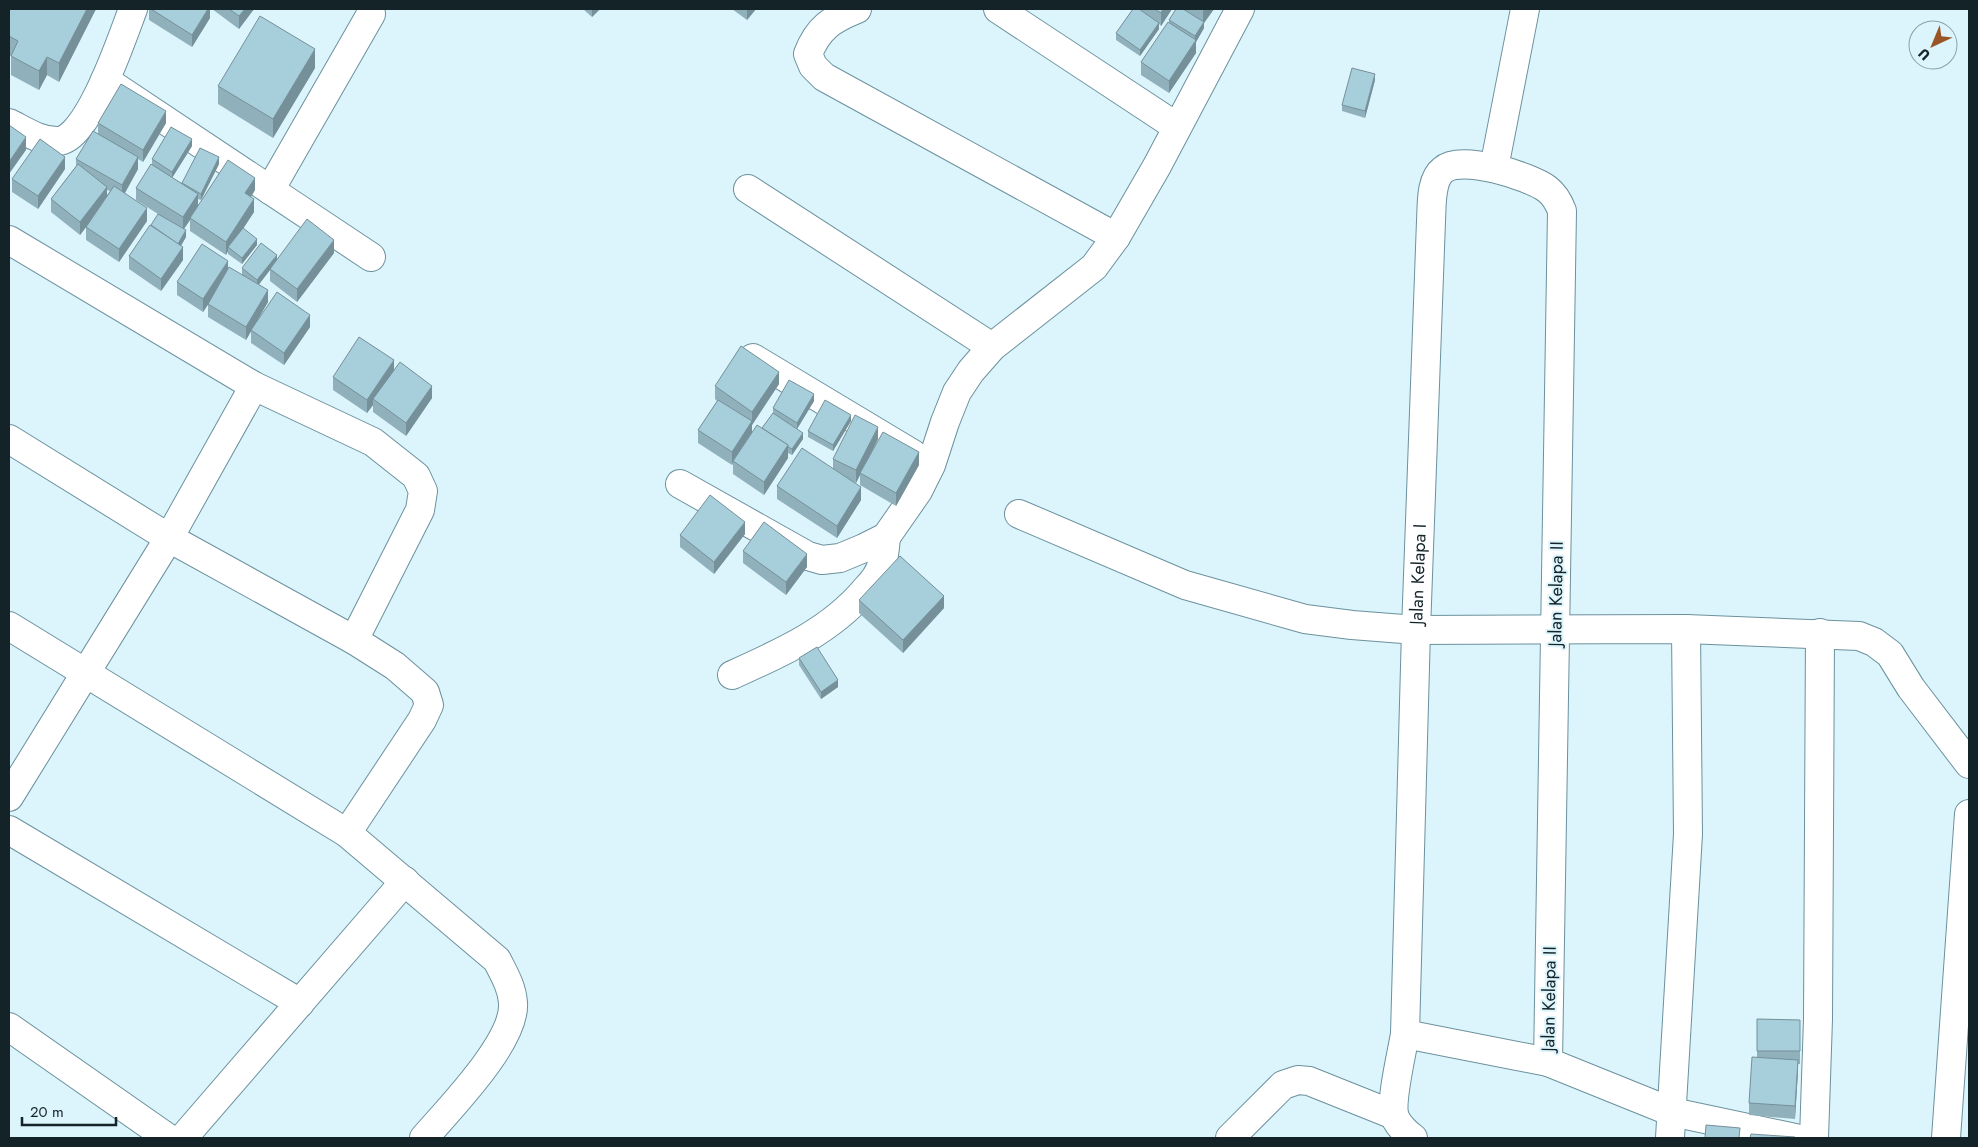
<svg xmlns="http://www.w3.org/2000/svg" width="1978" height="1147" font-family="Jost,sans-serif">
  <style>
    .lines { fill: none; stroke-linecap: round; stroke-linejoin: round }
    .minor-casing { stroke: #6b919d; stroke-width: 30 }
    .minor { stroke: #fff; stroke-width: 28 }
    .wall { fill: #90b1bc; fill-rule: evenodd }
    .shaded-wall { fill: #759099 }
    .building { fill: #a7cedb; stroke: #759099 }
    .labels { text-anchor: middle; stroke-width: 4; stroke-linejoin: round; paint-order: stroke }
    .street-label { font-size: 18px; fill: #132328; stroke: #dcf4fc }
  </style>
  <rect width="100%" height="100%" fill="#dcf4fc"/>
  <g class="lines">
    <g class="minor-casing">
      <g id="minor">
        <path d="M857,9C832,19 818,28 808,54L813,66L824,77L1116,237"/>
        <path d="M998,9L1177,127"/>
        <path d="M105,80L371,257"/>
        <path d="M9,123C25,131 41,142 59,141C89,138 123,35 133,9"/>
        <path d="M1494,168L1525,9"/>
        <path d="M748,189L992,347"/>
        <path d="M270,190L371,14"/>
        <path d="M9,240L254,386L373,442L416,476L423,491L420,510L354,640"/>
        <path d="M753,358L913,454"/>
        <path d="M9,439L169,538L354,640L395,666L425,692L429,705L422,720L347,833"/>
        <path d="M680,484L808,556L822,560L840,558L864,548L886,537L918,491L931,465L945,422L957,392L971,371L992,347L1094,267L1116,237L1157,166L1240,9"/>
        <path d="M1019,514L1185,585L1305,619L1352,625L1416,630L1686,629L1859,636L1874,642L1890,654L1911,688L1969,764"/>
        <path d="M9,626L347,833L497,960C504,974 512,987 513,1003C516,1041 449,1109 424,1138"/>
        <path d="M732,675C781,653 831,631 866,589C873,582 880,573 882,563C885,555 885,545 886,537"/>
        <path d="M9,797L169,538L254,386"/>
        <path d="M9,830L300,1003"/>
        <path d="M9,1027L168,1138"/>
        <path d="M1405,1034L1548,1062L1672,1112L1795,1138"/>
        <path d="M183,1138L405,881"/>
        <path d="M1230,1138L1283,1085L1298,1080L1309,1081L1394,1115"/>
        <path id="s1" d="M1413,1138C1406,1133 1396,1123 1394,1114C1391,1098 1402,1052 1405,1034L1416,630L1431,221C1432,206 1430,180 1443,170C1461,154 1529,176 1547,189C1555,195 1559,203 1562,211L1548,1062"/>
        <path d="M1670,1138L1688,834L1686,629"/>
        <path d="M1814,1138L1818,1019L1820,633"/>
        <path d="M1946,1138L1969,814"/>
      </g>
    </g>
    <use href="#minor" class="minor"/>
  </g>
  <g class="wall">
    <path d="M96,9L59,82L47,75L39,90L11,75V56L9,55V11Z"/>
    <path d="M149,9H210V18L192,47L149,20Z"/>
    <path d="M212,9H254L239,29Z"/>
    <path d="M583,9H600L592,17Z"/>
    <path d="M732,9H756L747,20Z"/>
    <path d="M1133,9H1172L1161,26L1159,24V29L1140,56L1116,40V33Z"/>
    <path d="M1176,9H1214L1204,23V28L1196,42V53L1169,93L1141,75V62L1169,22V20Z"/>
    <path d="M315,68L273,138L218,104V86Z"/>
    <path d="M1375,80L1365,118L1342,111V105Z"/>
    <path d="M98,123H166L143,162L138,159V169L125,193L147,221L119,262L86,240V227L80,235L51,212V199L76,166V159L98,134ZM107,190L110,191L107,195Z"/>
    <path d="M192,146L172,178L182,183L219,164L201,200L198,199V205L255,190L251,197L254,212L243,228L257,245L242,264L228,254V251L226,255L190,231V220L184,229L186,237L181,246L183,260L161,291L129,269V256L151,225L158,214L136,200V188L152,164V159Z"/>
    <path d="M65,169L38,209L12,192V179Z"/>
    <path d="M334,253L297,302L270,281V270L259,284L268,302L255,324L310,327L284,365L251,343V331L246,340L208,317V304L209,303L203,312L177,295V282L228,270L242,275V268L277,260Z"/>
    <path d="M394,369L432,398L406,436L373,412V405L367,413L333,390V377Z"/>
    <path d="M779,384L752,425V424V433L762,428L773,413V408L814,401L797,429L803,439L792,455L788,453V458L764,495L733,474V464L732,465L698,443V430L717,401L715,399V386Z"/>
    <path d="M851,421L833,451L808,437V431Z"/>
    <path d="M878,439L870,455L919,465L896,506L860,485V475L856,483L852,481L861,500L837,538L777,499V486L833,468V459Z"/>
    <path d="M745,534L714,574L680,547V535Z"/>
    <path d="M743,551L807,567L786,595L743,563Z"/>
    <path d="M859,600L944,608L903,653L859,613Z"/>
    <path d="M799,658L838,687L821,699L799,665Z"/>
    <path d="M1757,1019L1800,1020V1064H1798L1795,1119L1749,1115V1103L1757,1058Z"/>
  </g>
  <g class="shaded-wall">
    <path d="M87,9H96L59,82V63Z"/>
    <path d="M208,9H210V18L192,47V35Z"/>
    <path d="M245,9H254L239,29V16Z"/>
    <path d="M592,9H600L592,17Z"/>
    <path d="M747,9H756L747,20Z"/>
    <path d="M1163,9H1172L1161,26V13Z"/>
    <path d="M1205,9H1214L1204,23V28L1196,42V53L1169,93V81L1195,41V36L1203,23V11Z"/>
    <path d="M1159,23V29L1140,56V50Z"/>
    <path d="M315,49V68L273,138V119Z"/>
    <path d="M47,57V75L39,90V71Z"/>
    <path d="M1375,74V80L1365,118V111Z"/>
    <path d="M166,111V123L143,162V150Z"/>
    <path d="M26,137V150L9,174V162Z"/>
    <path d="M192,139V146L172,178V172Z"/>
    <path d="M65,157V169L38,209V196Z"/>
    <path d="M138,157V169L122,198V185Z"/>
    <path d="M219,157V164L201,200V194Z"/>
    <path d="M255,178V190L245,206V193Z"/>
    <path d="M107,187V200L80,235V222Z"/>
    <path d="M198,194V206L190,218V220L183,230V217Z"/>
    <path d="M254,199V212L230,249L228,247V251L226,255V242Z"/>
    <path d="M147,208V221L119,262V249Z"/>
    <path d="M186,230V237L177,252V245Z"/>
    <path d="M257,239V245L242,264V258Z"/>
    <path d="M334,240V253L297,302V289Z"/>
    <path d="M183,247V260L161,291V279Z"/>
    <path d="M277,255V262L270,269V270L257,287V280Z"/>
    <path d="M228,261V274L203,312V299Z"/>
    <path d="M268,290V302L246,340V327Z"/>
    <path d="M310,315V327L284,365V353Z"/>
    <path d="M394,360V373L373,399V405L367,413V400Z"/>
    <path d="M779,372V384L752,425V412Z"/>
    <path d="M432,386V398L406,436V423Z"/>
    <path d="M814,394V401L797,429V423Z"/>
    <path d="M851,415V421L833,451V445Z"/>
    <path d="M752,421V434L733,461L732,465V452Z"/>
    <path d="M878,427V439L861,473H860V475L856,483V470Z"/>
    <path d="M803,433V439L792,455V449Z"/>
    <path d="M788,445V458L764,495V482Z"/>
    <path d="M919,452V465L896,506V493Z"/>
    <path d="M861,487V500L837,538V526Z"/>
    <path d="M745,522V534L714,574V562Z"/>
    <path d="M807,554V567L786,595V582Z"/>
    <path d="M944,596V608L903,653V640Z"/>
    <path d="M838,680V687L821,699V692Z"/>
    <path d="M1798,1060V1073L1795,1119V1106Z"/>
  </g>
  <g class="building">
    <path d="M10,9H87L59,63L47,57L39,71L11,56L18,41L9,36V11Z"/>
    <path d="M151,9H208L192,35Z"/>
    <path d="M229,9H245L239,16Z"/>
    <path d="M1133,9H1139L1159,23L1140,50L1116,33Z"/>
    <path d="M1154,9H1163L1161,13Z"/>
    <path d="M1176,9H1183L1204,22L1195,36L1169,20Z"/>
    <path d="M260,16L315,49L273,119L218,86Z"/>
    <path d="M1168,22L1196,40L1169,81L1141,62Z"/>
    <path d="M1352,68L1375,74L1365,111L1342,105Z"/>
    <path d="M121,84L166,111L143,150L98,123Z"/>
    <path d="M9,125L26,137L9,162Z"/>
    <path d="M171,127L192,139L172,172L152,159Z"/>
    <path d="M93,131L138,157L122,185L76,159Z"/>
    <path d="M40,139L65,157L38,196L12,179Z"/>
    <path d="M200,148L219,157L201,194L182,183Z"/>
    <path d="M228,160L255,178L245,193L254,199L226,242L190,218Z"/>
    <path d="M78,164L107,187L80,222L51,199Z"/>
    <path d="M151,164L198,194L183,217L136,188Z"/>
    <path d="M114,186L147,208L119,249L86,227Z"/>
    <path d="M158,214L186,230L178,244L151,225Z"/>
    <path d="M307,219L334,240L297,289L270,269Z"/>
    <path d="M150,225L183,247L161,279L129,256Z"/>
    <path d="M243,228L257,239L242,258L228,247Z"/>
    <path d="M261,243L277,255L257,280L242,268Z"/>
    <path d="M202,244L228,261L203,299L177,282Z"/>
    <path d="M229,267L268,290L246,327L208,304Z"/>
    <path d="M277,292L310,315L284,353L251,330Z"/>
    <path d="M359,337L394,360L367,400L333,377Z"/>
    <path d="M741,346L779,372L752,412L715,386Z"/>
    <path d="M400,362L432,386L406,423L373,399Z"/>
    <path d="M789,380L814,394L797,423L773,408Z"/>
    <path d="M718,400L752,421L732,452L698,430Z"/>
    <path d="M825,400L851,415L833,445L808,431Z"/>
    <path d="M773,413L803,433L792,449L788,447V445L762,428Z"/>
    <path d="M855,415L878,427L856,470L833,459Z"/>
    <path d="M757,425L788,445L764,482L733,461Z"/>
    <path d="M883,432L919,452L896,493L860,473Z"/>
    <path d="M802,448L861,487L837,526L777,486Z"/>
    <path d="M710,495L745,522L714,562L680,535Z"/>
    <path d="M764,522L807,554L786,582L743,551Z"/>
    <path d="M900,556L944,596L903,640L859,600Z"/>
    <path d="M817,647L838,680L821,692L799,658Z"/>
    <path d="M1757,1019L1800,1020V1051H1757Z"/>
    <path d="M1752,1057L1798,1060L1795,1106L1749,1103Z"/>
    <path d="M1706,1125L1740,1128L1739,1138H1705Z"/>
    <path d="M1751,1134L1795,1137V1138H1750Z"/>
  </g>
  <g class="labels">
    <g class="street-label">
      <text dy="6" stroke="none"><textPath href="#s1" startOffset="572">Jalan Kelapa I</textPath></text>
      <text transform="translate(1556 594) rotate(-89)" y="6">Jalan Kelapa II</text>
      <text transform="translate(1549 999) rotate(-89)" y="6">Jalan Kelapa II</text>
    </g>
  </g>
  <rect width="1978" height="1147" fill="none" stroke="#132328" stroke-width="20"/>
  <g transform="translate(1933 45) rotate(224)"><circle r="24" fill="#dcf4fc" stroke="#8ca0a7"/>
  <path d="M0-4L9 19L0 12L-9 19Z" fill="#995527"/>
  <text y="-8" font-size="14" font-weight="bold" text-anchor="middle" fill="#132328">U</text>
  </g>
  <path d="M22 1117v8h94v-8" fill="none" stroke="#132328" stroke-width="2.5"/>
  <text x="30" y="1117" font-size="15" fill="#132328" stroke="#dcf4fc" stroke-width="4" paint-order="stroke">20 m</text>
</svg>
